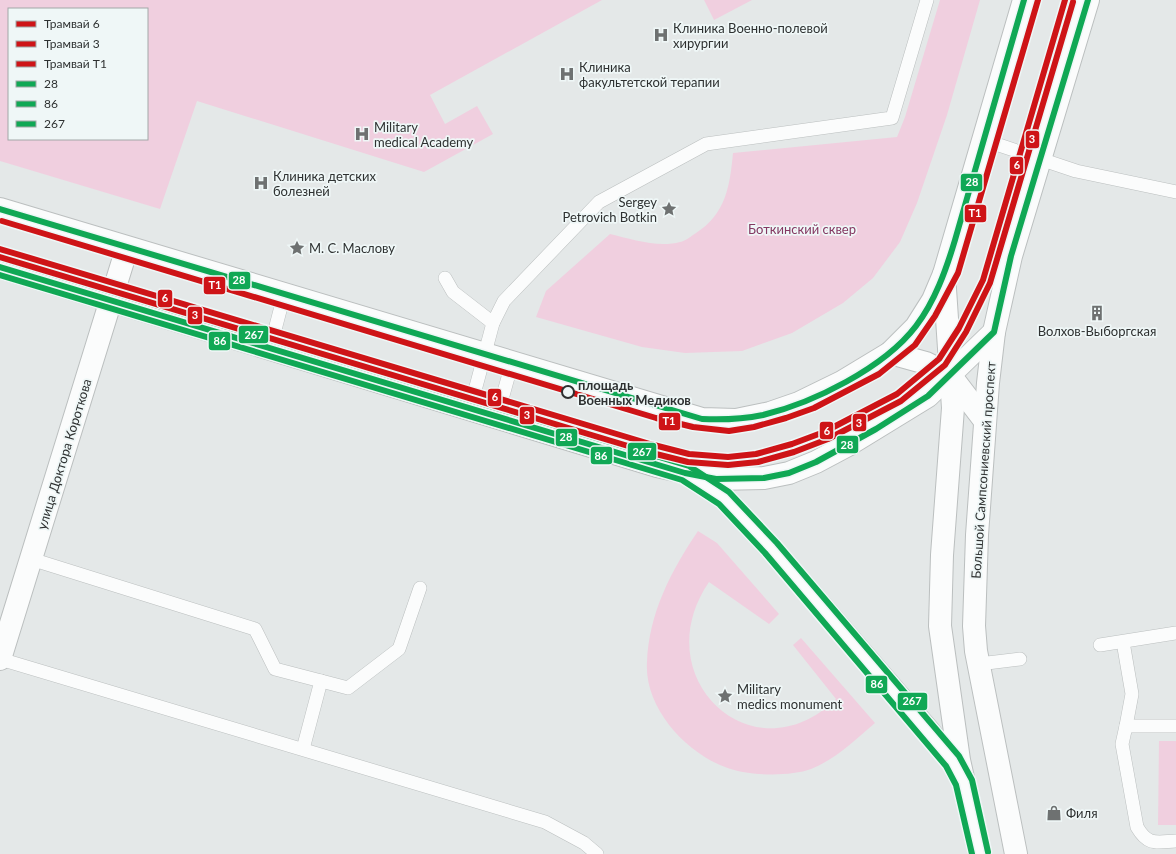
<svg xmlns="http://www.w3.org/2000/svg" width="1176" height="854" font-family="Lato,sans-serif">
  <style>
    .green { fill: #f0cfdf; fill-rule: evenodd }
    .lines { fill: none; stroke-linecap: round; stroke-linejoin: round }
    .lane-casing { stroke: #bbbfbf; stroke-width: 14 }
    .street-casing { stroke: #bbbfbf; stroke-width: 24 }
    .secondary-casing { stroke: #bbbfbf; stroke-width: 24 }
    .lane { stroke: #fbfcfc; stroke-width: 13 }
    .street { stroke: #fbfcfc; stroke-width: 22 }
    .secondary { stroke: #fbfcfc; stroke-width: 22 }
    .bus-1-casing { stroke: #eff7f7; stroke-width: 9 }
    .bus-2-casing { stroke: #eff7f7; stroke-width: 9 }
    .bus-3-casing { stroke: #eff7f7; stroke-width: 9 }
    .bus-1 { stroke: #10a855; stroke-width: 6 }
    .bus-2 { stroke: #10a855; stroke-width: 6 }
    .bus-3 { stroke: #10a855; stroke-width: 6 }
    .tram-1-casing { stroke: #eff7f7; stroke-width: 9 }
    .tram-2-casing { stroke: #eff7f7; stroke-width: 9 }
    .tram-3-casing { stroke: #eff7f7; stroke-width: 9 }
    .tram-1 { stroke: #ce1417; stroke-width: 6 }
    .tram-2 { stroke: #ce1417; stroke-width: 6 }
    .tram-3 { stroke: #ce1417; stroke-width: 6 }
    .stop-dot { fill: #eff7f7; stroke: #2e3131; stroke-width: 2 }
    .labels { text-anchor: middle; stroke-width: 3.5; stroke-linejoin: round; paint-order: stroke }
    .poi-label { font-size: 13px; fill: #2e3131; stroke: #eff7f7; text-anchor: start }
    .park-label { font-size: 13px; fill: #843862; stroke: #eff7f7 }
    .stop-label { font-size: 13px; font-weight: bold; fill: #2e3131; stroke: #eff7f7; text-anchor: start }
    .street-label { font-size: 13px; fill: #2e3131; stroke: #eff7f7 }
    .line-badge { stroke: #eff7f7; stroke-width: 1.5 }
    .badge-label { font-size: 11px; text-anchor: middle; font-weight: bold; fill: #fff }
  </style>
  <rect width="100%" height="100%" fill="#e4e8e8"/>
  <g class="green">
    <path d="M0,0H602L430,95L445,124L477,106L493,134L424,172L197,101L160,209L0,161ZM9,9H147V139H9Z"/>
    <path d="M704,0H752L714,20Z"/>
    <path d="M940,0H980L947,115L917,203L900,242L873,278L843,303L792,333L742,351L685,353L642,347L536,317L546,291L610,234C631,239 658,248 680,242C686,241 691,236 696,233C726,214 730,185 733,153L897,137L905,117Z"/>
    <path d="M698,531L717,543L779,614L769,624L709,582C644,677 753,780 836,699L793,645L801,638L875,723C855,740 836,759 811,769C789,777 747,776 725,767C685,752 644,707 647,662C649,613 671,571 698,531Z"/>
    <path d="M1159,741H1176V825H1158Z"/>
  </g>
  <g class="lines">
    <g class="lane-casing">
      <g id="lane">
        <path d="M984,140L1076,171L1176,192"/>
        <path d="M445,278L453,292L493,323"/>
        <path d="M270,349L284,295"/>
        <path d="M470,409L493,323L504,301L599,202L706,144L892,118L927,0"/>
        <path d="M497,417L512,363"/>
        <path d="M31,559L255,629L275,669L348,688L399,649L420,588"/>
        <path d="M1123,642L1132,694L1126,726"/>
        <path d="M1100,645L1176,633"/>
        <path d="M0,659L545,822L584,843L597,854"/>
        <path d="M979,664L1020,659"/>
        <path d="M1176,726H1126L1122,744L1137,827C1148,846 1156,842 1176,841"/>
        <path d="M303,749L321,681"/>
      </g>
    </g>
    <g class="street-casing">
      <path id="street" d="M0,659L127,248"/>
    </g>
    <g class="secondary-casing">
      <g id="secondary">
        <path d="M0,209L702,419L736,420L770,413L799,403L842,382L890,353L916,327L933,300L944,274"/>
        <path d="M0,267L657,466L716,479L764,478L789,473L816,462L848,445L928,396L994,332"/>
        <path d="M890,353L926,363L950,375L985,421"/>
        <path d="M693,478L724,498L771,548L927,729L953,761L958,772"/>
        <path d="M980,854L959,760L940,626L942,555L953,408L944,274L1024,0"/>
        <path d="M1016,854L976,651L974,626L977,535L988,383L994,332L1011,256L1088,0"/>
      </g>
    </g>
    <use href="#lane" class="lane"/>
    <use href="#street" class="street"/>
    <use href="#secondary" class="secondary"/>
    <g class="bus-1-casing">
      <g id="bus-1">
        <path d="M0,209L702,419C722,420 743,419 763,415C813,403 884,368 916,326C935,301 946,270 955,240L1024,0"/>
        <path d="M0,267L685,473L716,479L764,478L789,473L816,462L876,429L928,396L994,332L1011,256L1088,0"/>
      </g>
    </g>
    <g class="bus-2-casing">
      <path id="bus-2" d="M0,275L682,480L719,504L765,553L946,766L956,785L972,854"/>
    </g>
    <g class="bus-3-casing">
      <path id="bus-3" d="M2,259L689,466L729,492L777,543L959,756L972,780L988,852"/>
    </g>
    <use href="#bus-1" class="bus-1"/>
    <use href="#bus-2" class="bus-2"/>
    <use href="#bus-3" class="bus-3"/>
    <g class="tram-1-casing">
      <path id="tram-1" d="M0,249L650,444L689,454L728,457L756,454L792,444L824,432L897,394L939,359L959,328L983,280L1065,0"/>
    </g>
    <g class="tram-2-casing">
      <path id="tram-2" d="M0,257L648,452L688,462L728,465L758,462L794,452L828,439L901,401L945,365L966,332L990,283L1073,2"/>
    </g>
    <g class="tram-3-casing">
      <path id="tram-3" d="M2,221L656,418L693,427L729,431L754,427L786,418L814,408L879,374L915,345L935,316L958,273L1038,0"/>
    </g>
    <use href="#tram-1" class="tram-1"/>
    <use href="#tram-2" class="tram-2"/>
    <use href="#tram-3" class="tram-3"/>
  </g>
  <defs>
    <g id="hospital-bare" transform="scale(1.2)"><path d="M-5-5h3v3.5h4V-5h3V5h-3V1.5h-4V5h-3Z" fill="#6e7171" stroke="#eff7f7" stroke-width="2.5" paint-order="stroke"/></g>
    <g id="sight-bare" transform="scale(1.2)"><path d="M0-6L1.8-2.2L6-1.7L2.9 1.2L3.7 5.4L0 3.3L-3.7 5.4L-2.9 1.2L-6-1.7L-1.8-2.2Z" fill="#6e7171" stroke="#eff7f7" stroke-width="2.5" paint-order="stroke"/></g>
    <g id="building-bare" transform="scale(1.2)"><path d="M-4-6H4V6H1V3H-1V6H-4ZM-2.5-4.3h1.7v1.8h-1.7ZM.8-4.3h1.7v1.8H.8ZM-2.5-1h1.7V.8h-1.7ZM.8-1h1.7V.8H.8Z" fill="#6e7171" stroke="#eff7f7" stroke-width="2.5" paint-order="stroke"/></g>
    <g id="shop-bare" transform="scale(1.2)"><path d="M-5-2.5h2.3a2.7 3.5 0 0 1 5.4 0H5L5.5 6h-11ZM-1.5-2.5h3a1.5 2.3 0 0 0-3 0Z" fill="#6e7171" stroke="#eff7f7" stroke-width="2.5" paint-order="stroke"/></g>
  </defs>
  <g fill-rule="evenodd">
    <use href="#hospital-bare" x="661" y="35"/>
    <use href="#hospital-bare" x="567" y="74"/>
    <use href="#hospital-bare" x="362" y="134"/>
    <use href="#hospital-bare" x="261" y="183"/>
    <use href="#sight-bare" x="669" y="209"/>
    <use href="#sight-bare" x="297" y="248"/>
    <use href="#building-bare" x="1097" y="313"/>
    <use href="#sight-bare" x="725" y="696"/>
    <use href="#shop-bare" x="1054" y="813"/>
  </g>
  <circle class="stop-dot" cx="568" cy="392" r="6"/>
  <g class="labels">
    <g class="poi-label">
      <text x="673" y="33">Клиника Военно-полевой<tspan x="673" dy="15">хирургии</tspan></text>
      <text x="579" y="72">Клиника<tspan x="579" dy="15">факультетской терапии</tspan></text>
      <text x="374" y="132">Military<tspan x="374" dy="15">medical Academy</tspan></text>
      <text x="273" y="181">Клиника детских<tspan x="273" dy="15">болезней</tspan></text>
      <text x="657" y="207" text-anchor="end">Sergey<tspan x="657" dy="15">Petrovich Botkin</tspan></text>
      <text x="309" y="253">М. С. Маслову</text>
      <text x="1097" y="336" text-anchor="middle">Волхов-Выборгская</text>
      <text x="737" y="694">Military<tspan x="737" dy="15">medics monument</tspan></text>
      <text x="1066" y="818">Филя</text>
    </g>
    <g class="park-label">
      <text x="802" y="234">Боткинский сквер</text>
    </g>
    <g class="stop-label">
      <text x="578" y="390">площадь<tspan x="578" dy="15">Военных Медиков</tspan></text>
    </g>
    <g class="street-label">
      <text transform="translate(64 454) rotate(-73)" y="5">улица Доктора Короткова</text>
      <text transform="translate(983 470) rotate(-86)" y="5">Большой Сампсониевский проспект</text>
    </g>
  </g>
  <g class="line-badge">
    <rect x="1025" y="130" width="15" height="19" rx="4" fill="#ce1417"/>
    <rect x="1009" y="156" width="15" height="19" rx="4" fill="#ce1417"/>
    <rect x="960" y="173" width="23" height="19" rx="4" fill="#10a855"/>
    <rect x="964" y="204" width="23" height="19" rx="4" fill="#ce1417"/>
    <rect x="228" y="271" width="23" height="19" rx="4" fill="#10a855"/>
    <rect x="203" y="276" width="23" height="19" rx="4" fill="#ce1417"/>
    <rect x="157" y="289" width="16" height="19" rx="4" fill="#ce1417"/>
    <rect x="187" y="306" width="16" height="19" rx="4" fill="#ce1417"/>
    <rect x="238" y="325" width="31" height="19" rx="4" fill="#10a855"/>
    <rect x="208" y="331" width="23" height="20" rx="4" fill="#10a855"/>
    <rect x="487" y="388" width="15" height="19" rx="4" fill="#ce1417"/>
    <rect x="519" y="406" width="16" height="19" rx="4" fill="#ce1417"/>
    <rect x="658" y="412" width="23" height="19" rx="4" fill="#ce1417"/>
    <rect x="852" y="413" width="15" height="19" rx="4" fill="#ce1417"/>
    <rect x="819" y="421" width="15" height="19" rx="4" fill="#ce1417"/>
    <rect x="555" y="428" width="23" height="19" rx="4" fill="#10a855"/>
    <rect x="836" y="435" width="23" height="19" rx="4" fill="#10a855"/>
    <rect x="627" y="442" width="30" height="19" rx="4" fill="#10a855"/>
    <rect x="590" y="446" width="23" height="19" rx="4" fill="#10a855"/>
    <rect x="865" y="675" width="23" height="19" rx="4" fill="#10a855"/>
    <rect x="897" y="692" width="31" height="19" rx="4" fill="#10a855"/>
  </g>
  <g class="badge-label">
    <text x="1032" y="143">3</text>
    <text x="1017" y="169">6</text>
    <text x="972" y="186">28</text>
    <text x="975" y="217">Т1</text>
    <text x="239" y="284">28</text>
    <text x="215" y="289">Т1</text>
    <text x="165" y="302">6</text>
    <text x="195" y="319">3</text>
    <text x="254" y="339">267</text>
    <text x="220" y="345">86</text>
    <text x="495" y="401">6</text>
    <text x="527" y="419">3</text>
    <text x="669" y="425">Т1</text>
    <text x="859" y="427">3</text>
    <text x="827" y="435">6</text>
    <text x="566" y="441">28</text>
    <text x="847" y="449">28</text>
    <text x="642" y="456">267</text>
    <text x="601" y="460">86</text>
    <text x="877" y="688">86</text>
    <text x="912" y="705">267</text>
  </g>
  <rect x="8" y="8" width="140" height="132" fill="#eff7f7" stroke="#a2a8a8"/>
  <rect x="16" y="21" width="20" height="6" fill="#ce1417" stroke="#a2a8a8"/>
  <text x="44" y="28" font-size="12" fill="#2e3131">Трамвай 6</text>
  <rect x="16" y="41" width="20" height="6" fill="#ce1417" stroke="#a2a8a8"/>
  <text x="44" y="48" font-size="12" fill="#2e3131">Трамвай 3</text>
  <rect x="16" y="61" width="20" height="6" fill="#ce1417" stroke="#a2a8a8"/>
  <text x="44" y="68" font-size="12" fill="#2e3131">Трамвай Т1</text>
  <rect x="16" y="81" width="20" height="6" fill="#10a855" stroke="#a2a8a8"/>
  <text x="44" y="88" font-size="12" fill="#2e3131">28</text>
  <rect x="16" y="101" width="20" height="6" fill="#10a855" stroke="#a2a8a8"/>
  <text x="44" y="108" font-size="12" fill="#2e3131">86</text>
  <rect x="16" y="121" width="20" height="6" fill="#10a855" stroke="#a2a8a8"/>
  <text x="44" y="128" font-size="12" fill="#2e3131">267</text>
</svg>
